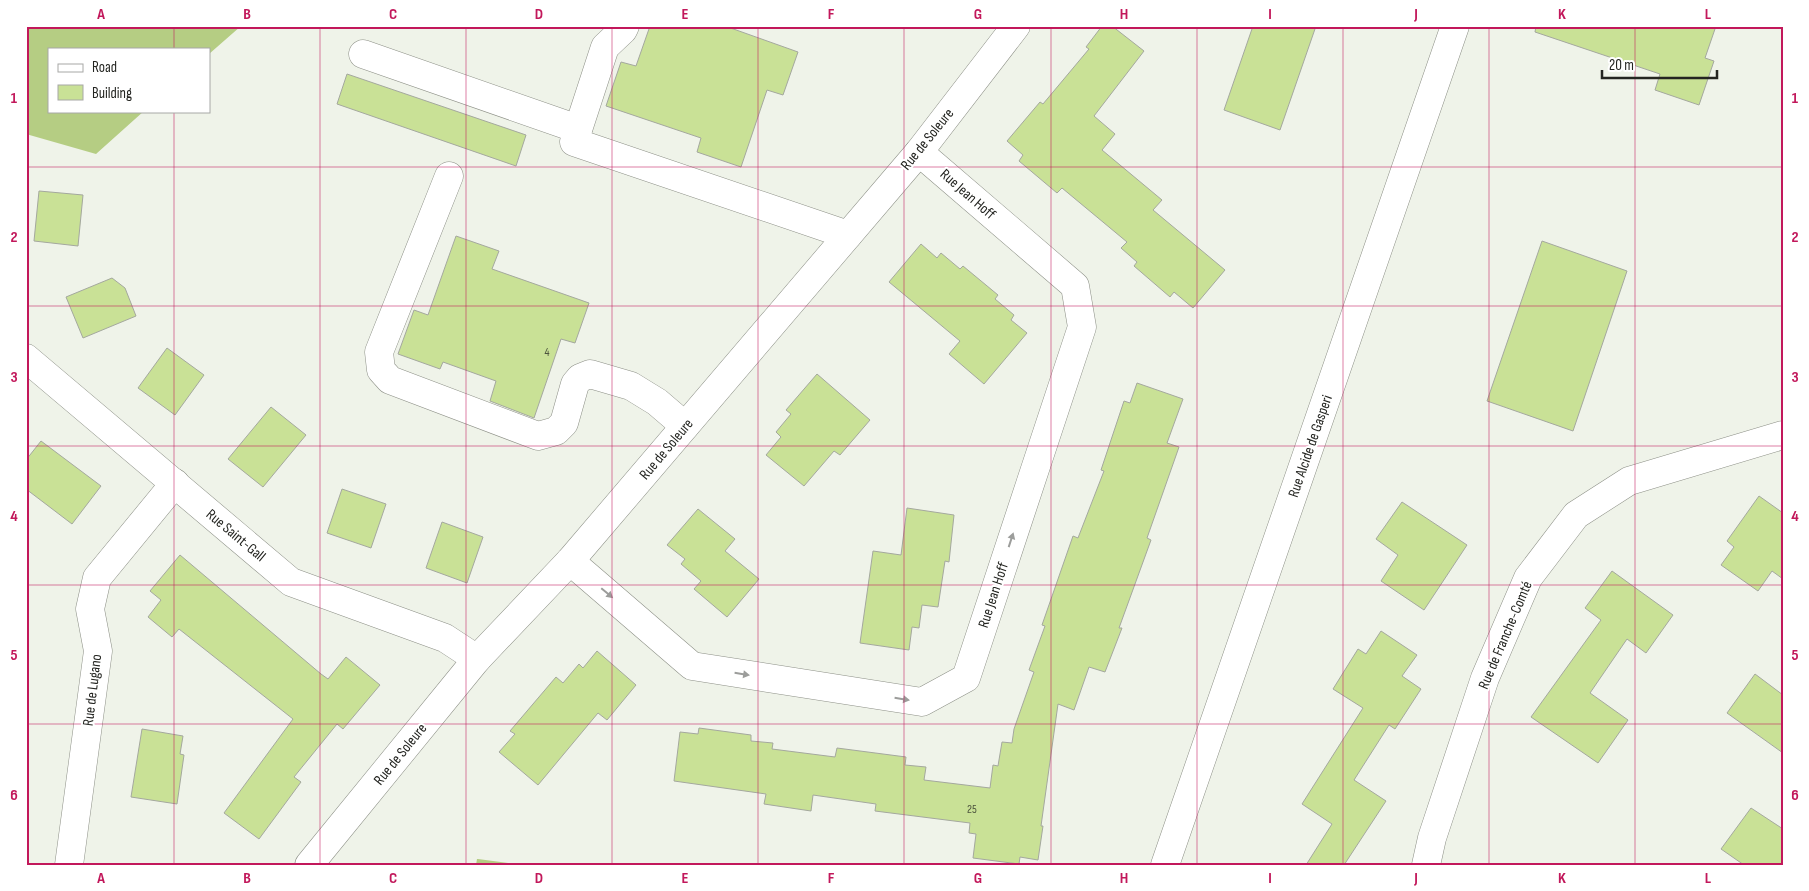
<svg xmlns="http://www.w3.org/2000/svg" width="1809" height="891" font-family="'Sofia Sans Condensed',sans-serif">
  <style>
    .forest { fill: #b5cd83 }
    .building { fill: #c9e196; stroke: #a4a89e }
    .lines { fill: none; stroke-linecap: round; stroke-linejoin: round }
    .minor-casing { stroke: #8d9087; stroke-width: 29 }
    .major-casing { stroke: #8d9087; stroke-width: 29 }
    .minor { stroke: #fff; stroke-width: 28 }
    .major { stroke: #fff; stroke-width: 28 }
    .oneway { fill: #9c9d9b }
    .grid { fill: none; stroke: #c2185b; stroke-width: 1; stroke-opacity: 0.55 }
    .labels { text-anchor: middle; stroke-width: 4; stroke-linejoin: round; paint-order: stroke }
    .number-label { font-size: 12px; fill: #4d543e }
    .street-label { font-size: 15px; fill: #242521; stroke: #fff }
    .neatline { fill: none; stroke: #c2185b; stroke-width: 2 }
    .grid-label { font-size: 16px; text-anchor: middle; font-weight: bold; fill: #c2185b }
  </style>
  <rect width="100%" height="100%" fill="#eff3e9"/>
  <g class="forest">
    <path d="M26,26H241L209,54V49H49V111H144L96,154L26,134Z"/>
    <path d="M477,859H478L523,865H476Z"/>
  </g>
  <g class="building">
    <path d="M650,26H725L798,52L783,95L767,90L741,167L697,152L701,138L606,106L621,62L636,66Z"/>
    <path d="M1102,26H1112L1144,51L1094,116L1115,134L1102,150L1162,200L1153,210L1225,270L1193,308L1174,292L1170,297L1134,266L1137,262L1121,248L1127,242L1062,188L1057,193L1019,161L1023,155L1007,141L1040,102L1043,104L1089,49L1086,47Z"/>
    <path d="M1253,26H1316L1280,130L1224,110Z"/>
    <path d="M1536,26H1716L1705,58L1714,61L1699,105L1655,90L1660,74L1535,32Z"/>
    <path d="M347,74L526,135L516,166L337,104Z"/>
    <path d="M39,191L83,195L78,246L34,241Z"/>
    <path d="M456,236L499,251L492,269L589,303L575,343L561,339L534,418L490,401L496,381L443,362L440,369L398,354L414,310L428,315Z"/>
    <path d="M1542,241L1627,271L1573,431L1487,401Z"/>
    <path d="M921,244L937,258L941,253L960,269L963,266L998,295L995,299L1014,315L1011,320L1027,333L984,384L949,354L960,341L889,282Z"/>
    <path d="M112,278L125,288L136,316L83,338L66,297Z"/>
    <path d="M167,348L204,375L175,415L138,388Z"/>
    <path d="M817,374L870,420L840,455L834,451L804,486L766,455L781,437L776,432L791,414L786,410Z"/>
    <path d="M1137,383L1183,399L1167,443L1179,447L1147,538L1151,540L1119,628H1122L1105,672L1089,667L1074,710L1058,704L1041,826H1043L1038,860L1020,857L1019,864L973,858L976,834L969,833L970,823L875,811L876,804L813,795L811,811L764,804L766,794L674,781L680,732L698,734L699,728L751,735V741L773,743L772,749L835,757L837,748L906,757L905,765L926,767L924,780L990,788L993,765L998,766L1002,742L1012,743L1014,729L1034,672L1029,670L1045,626L1042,625L1073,536L1078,538L1104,471L1101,470L1124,401L1130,403Z"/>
    <path d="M271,407L306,435L263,487L228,459Z"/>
    <path d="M41,441L101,486L72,524L26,489V460Z"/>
    <path d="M342,489L386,504L371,548L327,533Z"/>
    <path d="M1759,496L1783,513V579L1772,571L1758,591L1721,565L1734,547L1727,541Z"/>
    <path d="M1402,502L1467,545L1424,610L1381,581L1398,555L1376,539Z"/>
    <path d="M907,508L954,515L949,562L945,561L938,607L922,605L919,628L912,627L909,650L860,643L873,551L901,555Z"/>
    <path d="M698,509L735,539L725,551L759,579L727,617L694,589L701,581L681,564L685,559L667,545Z"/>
    <path d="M442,522L483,537L467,583L426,568Z"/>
    <path d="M180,555L321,674L328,679L346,657L380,685L343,729L337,724L294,777L301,782L259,839L224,813L293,719L179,629L172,637L148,617L161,600L150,591Z"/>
    <path d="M1612,571L1673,615L1646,653L1627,639L1590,693L1628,720L1598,763L1531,717L1601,620L1585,608Z"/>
    <path d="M1381,631L1417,655L1402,676L1421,689L1395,729L1389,725L1354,780L1386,801L1344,865H1306L1332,824L1302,804L1363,708L1333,689L1358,649L1366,654Z"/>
    <path d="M597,651L636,685L607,720L598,713L538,785L499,752L515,734L510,731L556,677L563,683L579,664L583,668Z"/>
    <path d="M1755,674L1783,695V753L1727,713Z"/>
    <path d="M142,729L183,736L180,754L184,755L177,804L131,797Z"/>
    <path d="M1751,808L1783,829V865H1744L1721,849Z"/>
  </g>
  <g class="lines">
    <g class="minor-casing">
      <g id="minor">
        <path d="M625,26L623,30L605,47L574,142L848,235"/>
        <path d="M363,54L578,129"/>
        <path d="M449,176L379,352L381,370L390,380L538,436L556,431L564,423L575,384L580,378L590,374L631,386L657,402L685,426"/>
        <path d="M26,358L291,582L445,638L477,659"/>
        <path d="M570,561L692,666L922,702L966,678L1082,327L1075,286L919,152"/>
        <path d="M69,865L98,651L90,609L97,578L175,483"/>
        <path d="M309,865L477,659L570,561L919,152L1016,26"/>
        <path d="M1426,865L1432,838L1485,678L1528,578L1576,515L1629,481L1783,435"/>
      </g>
    </g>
    <g class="major-casing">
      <path id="major" d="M1165,865L1455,26"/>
    </g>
    <use href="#minor" class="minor"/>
    <use href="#major" class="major"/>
  </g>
  <defs><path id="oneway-solid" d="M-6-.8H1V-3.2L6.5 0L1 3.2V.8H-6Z" transform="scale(1.25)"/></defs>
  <g class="oneway">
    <use href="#oneway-solid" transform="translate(1011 540) rotate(-72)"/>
    <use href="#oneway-solid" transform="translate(607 593) rotate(40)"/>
    <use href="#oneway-solid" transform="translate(742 674) rotate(9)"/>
    <use href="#oneway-solid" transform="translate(902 699) rotate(9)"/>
  </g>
  <path class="grid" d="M174,26V49M320,26V865M466,26V865M612,26V865M758,26V865M904,26V865M1051,26V865M1197,26V865M1343,26V865M1489,26V865M1635,26V865M174,111V865M26,167H1783M26,306H1783M26,446H1783M26,585H1783M26,724H1783"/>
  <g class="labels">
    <g class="number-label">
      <text x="547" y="356">4</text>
      <text x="972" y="813">25</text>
    </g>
    <g class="street-label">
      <text transform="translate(927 139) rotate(-51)" y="5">Rue de Soleure</text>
      <text transform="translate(968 194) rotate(41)" y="5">Rue Jean Hoff</text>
      <text transform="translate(1310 446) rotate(-71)" y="5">Rue Alcide de Gasperi</text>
      <text transform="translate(666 449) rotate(-50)" y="5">Rue de Soleure</text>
      <text transform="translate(236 535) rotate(40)" y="5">Rue Saint-Gall</text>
      <text transform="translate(993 595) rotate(-72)" y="5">Rue Jean Hoff</text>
      <text transform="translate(1505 635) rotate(-67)" y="5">Rue de Franche-Comté</text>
      <text transform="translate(92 690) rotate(-83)" y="5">Rue de Lugano</text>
      <text transform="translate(400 754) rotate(-51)" y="5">Rue de Soleure</text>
    </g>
  </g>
  <rect width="1809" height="891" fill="none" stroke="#ffffff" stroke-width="55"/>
  <rect x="48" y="48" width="162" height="65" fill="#ffffff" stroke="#a7a8a6"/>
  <rect x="58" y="64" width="25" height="8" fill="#ffffff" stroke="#a7a8a6"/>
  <text x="92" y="72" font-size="15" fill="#242521">Road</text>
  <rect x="58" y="85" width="25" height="15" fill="#c9e196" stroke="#a7a8a6"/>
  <text x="92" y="98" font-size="15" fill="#242521">Building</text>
  <path d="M1602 70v8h115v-8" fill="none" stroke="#242521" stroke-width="2.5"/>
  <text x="1609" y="70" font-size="15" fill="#242521" stroke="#ffffff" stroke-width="4" paint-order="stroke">20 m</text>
  <rect x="28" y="28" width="1754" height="836" class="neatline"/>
  <g class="grid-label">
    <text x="101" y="19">A</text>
    <text x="247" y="19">B</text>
    <text x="393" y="19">C</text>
    <text x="539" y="19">D</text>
    <text x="685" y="19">E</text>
    <text x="831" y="19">F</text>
    <text x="978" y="19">G</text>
    <text x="1124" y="19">H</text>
    <text x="1270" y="19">I</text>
    <text x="1416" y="19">J</text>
    <text x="1562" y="19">K</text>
    <text x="1708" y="19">L</text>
    <text x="14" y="103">1</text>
    <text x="1795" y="103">1</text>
    <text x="14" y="242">2</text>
    <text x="1795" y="242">2</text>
    <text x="14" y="382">3</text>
    <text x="1795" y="382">3</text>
    <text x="14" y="521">4</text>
    <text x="1795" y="521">4</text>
    <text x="14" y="660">5</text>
    <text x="1795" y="660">5</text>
    <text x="14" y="800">6</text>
    <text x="1795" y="800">6</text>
    <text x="101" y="883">A</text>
    <text x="247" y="883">B</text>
    <text x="393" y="883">C</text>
    <text x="539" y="883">D</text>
    <text x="685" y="883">E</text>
    <text x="831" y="883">F</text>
    <text x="978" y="883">G</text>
    <text x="1124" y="883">H</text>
    <text x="1270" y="883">I</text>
    <text x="1416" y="883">J</text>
    <text x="1562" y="883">K</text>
    <text x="1708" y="883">L</text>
  </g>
</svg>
